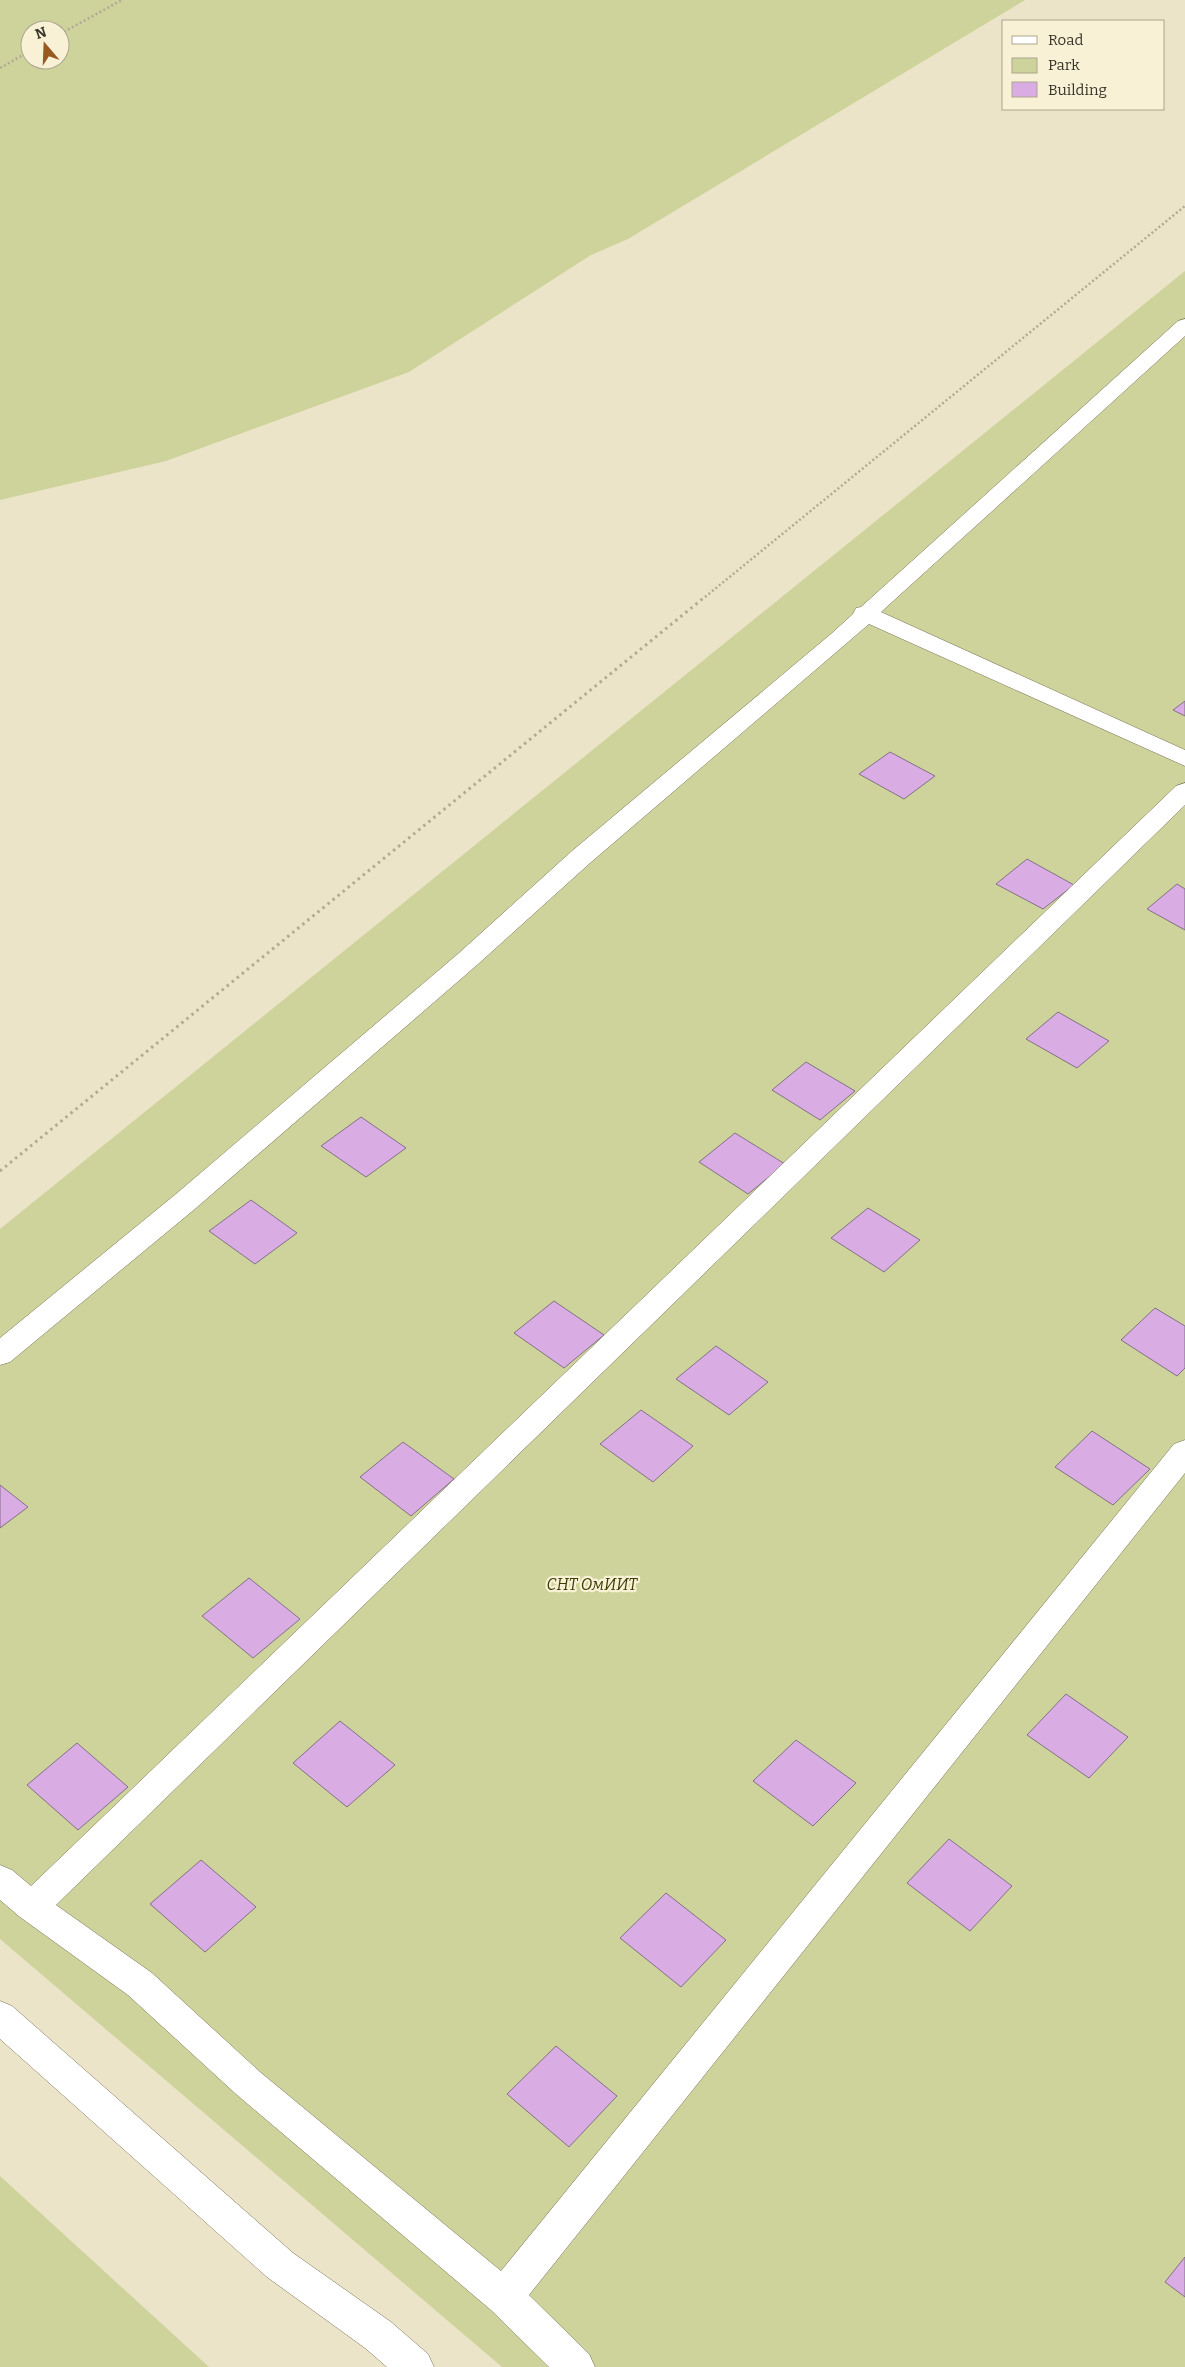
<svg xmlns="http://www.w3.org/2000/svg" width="1185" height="2367" font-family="Bitter,serif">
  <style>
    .green { fill: #cdd39a; fill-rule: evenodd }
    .building { fill: #daace4; stroke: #827186 }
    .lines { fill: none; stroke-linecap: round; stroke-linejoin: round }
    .service-casing { stroke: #756d55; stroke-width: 1 }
    .minor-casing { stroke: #756d55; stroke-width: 1 }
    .path-far1 { stroke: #b1aa94; stroke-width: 2.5; stroke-dasharray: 2 2.5; stroke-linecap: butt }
    .path { stroke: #b1aa94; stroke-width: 3; stroke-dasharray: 2.5 4; stroke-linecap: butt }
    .service { fill: #fff; fill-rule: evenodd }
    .minor { fill: #fff; fill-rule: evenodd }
    .labels { text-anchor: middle; stroke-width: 4.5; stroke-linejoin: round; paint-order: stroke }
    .park-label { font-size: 16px; font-style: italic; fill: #3a3d04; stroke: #f9f1d5 }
  </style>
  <rect width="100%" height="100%" fill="#ece4c8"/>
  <g class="green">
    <path d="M0,0H1025L628,239L591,255L409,372L166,461L0,500ZM30,30H60V60H30Z"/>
    <path d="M1185,271V2367H502L0,1939V1229Z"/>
    <path d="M0,2176L209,2367H0Z"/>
  </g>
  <g class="building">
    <path d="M1185,701V716L1173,710Z"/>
    <path d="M890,752L935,776L904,799L859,774Z"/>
    <path d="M1027,859L1074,885L1043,909L996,884Z"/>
    <path d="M1177,884L1185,889V930L1147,909Z"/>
    <path d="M1058,1012L1109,1041L1077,1068L1026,1039Z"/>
    <path d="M806,1062L855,1091L820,1120L772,1090Z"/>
    <path d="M361,1117L406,1148L366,1177L321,1146Z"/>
    <path d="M735,1133L785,1164L748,1194L699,1162Z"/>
    <path d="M251,1200L297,1233L255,1264L209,1231Z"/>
    <path d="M868,1208L920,1240L884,1272L831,1238Z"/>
    <path d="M554,1301L604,1335L564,1368L514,1333Z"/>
    <path d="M1155,1308L1185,1326V1368L1177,1376L1121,1340Z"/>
    <path d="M716,1346L768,1382L729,1415L676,1379Z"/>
    <path d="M641,1410L693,1446L653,1482L600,1444Z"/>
    <path d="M1092,1431L1150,1469L1113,1505L1055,1467Z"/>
    <path d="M403,1442L454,1479L411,1516L360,1477Z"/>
    <path d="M0,1485L28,1507L0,1528Z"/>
    <path d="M249,1578L300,1619L253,1658L202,1616Z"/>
    <path d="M1066,1694L1128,1737L1089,1778L1027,1735Z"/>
    <path d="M340,1721L395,1765L347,1807L293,1763Z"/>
    <path d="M796,1740L856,1783L813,1826L753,1781Z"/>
    <path d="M77,1743L128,1787L78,1830L27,1785Z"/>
    <path d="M949,1839L1012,1886L970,1931L907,1883Z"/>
    <path d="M201,1860L256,1907L205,1952L150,1904Z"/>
    <path d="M666,1893L726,1940L681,1987L620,1938Z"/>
    <path d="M556,2046L617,2096L569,2147L507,2094Z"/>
    <path d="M1185,2257V2297L1165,2282Z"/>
  </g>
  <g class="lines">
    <g class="service-casing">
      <g id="service">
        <path d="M1185,319V336L881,612L1185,750V766L869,624L590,863L477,965L196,1208L10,1362L0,1365V1338L176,1194L459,953L572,851L831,634L853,614L856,608L861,607L1178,321Z"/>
        <path d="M1185,783V805L56,1905L152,1973L260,2072L501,2271L1174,1444L1185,1440V1473L529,2295L589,2354L595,2367H549L491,2310L236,2094L128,1995L20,1917L0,1900V1865L12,1870L31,1886L1176,786Z"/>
      </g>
    </g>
    <g class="minor-casing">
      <path id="minor" d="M0,2001L12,2006L293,2253L391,2322L428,2354L434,2367H387L365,2348L267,2277L0,2039Z"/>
    </g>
    <g class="path-far1">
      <path d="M60,34L122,0"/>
      <path d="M0,68L30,51"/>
      <path d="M705,597L1185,206"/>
    </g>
    <path class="path" d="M0,1171L706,596"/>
    <use href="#service" class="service"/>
    <use href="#minor" class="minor"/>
  </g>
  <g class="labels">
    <g class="park-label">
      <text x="592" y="1590">СНТ ОмИИТ</text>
    </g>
  </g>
  <rect x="1002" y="20" width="162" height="90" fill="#f9f1d5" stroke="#aba590"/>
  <rect x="1012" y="36" width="25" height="8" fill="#ffffff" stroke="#aba590"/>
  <text x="1048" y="45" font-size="15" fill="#373429">Road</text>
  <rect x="1012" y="58" width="25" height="15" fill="#cdd39a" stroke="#aba590"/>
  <text x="1048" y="70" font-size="15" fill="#373429">Park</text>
  <rect x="1012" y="82" width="25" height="15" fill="#daace4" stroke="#aba590"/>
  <text x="1048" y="95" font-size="15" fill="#373429">Building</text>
  <g transform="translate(45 45) rotate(341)"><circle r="24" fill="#f9f1d5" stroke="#aba590"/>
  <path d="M0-4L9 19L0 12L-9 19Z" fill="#995a21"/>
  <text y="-8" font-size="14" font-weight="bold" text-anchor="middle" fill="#373429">N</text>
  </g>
</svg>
